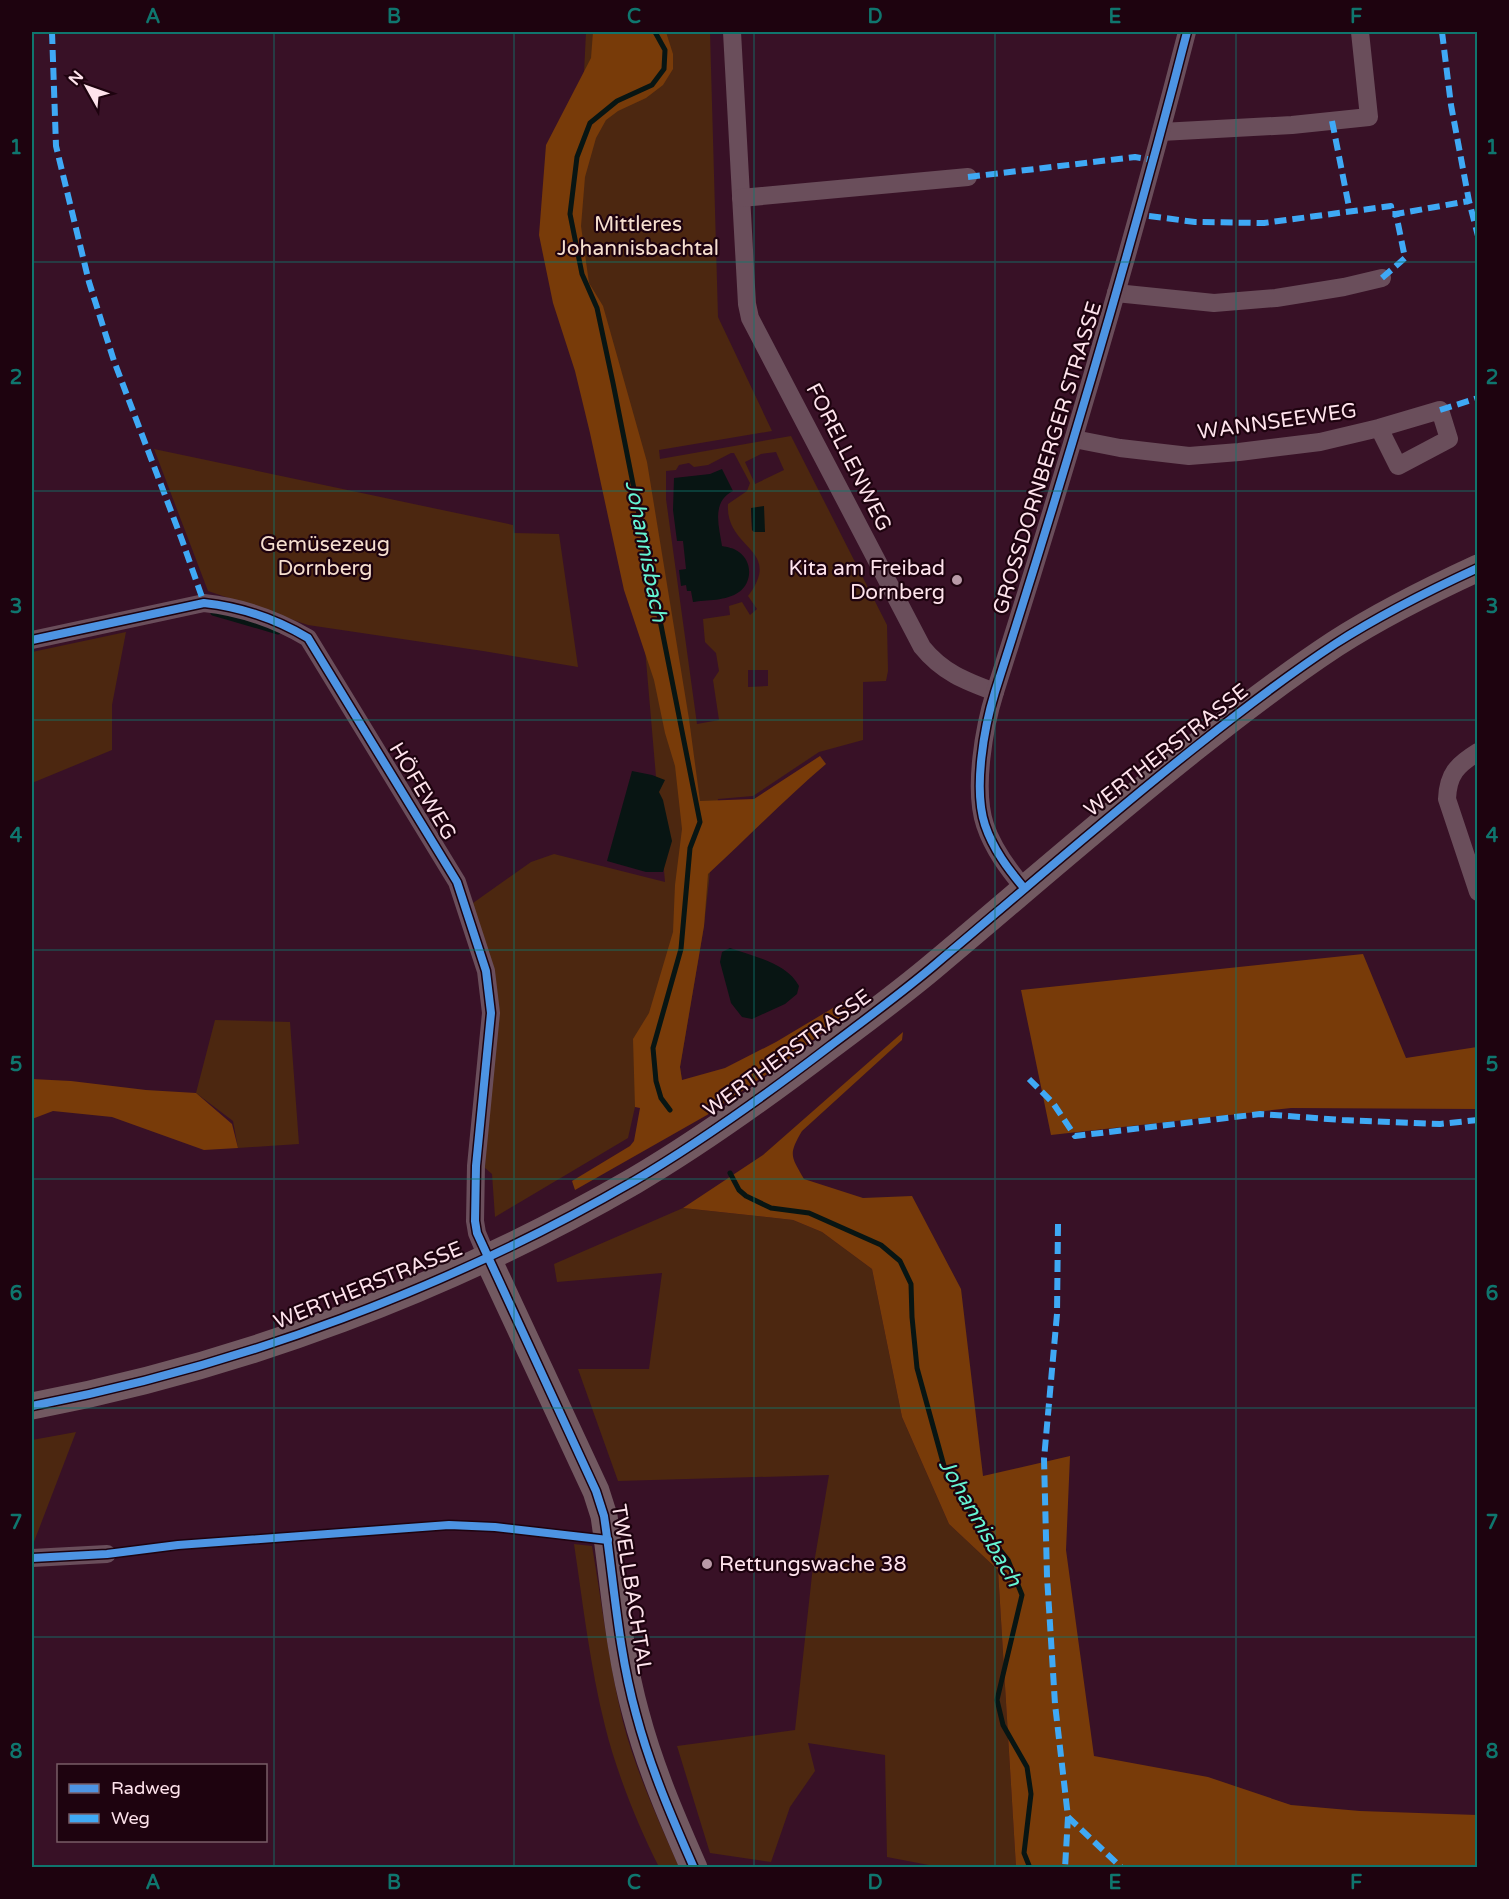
<svg xmlns="http://www.w3.org/2000/svg" width="1509" height="1899" font-family="'Varela Round',sans-serif">
  <style>
    .green { fill: #4c2710; fill-rule: evenodd }
    .forest { fill: #783b09 }
    .water { fill: #081513 }
    .lines { fill: none; stroke-linecap: round; stroke-linejoin: round }
    .stream { stroke: #081513; stroke-width: 5 }
    .street { stroke: #6a4e5b; stroke-width: 18 }
    .secondary { stroke: #725961; stroke-width: 27 }
    .quiet { stroke: #3fa9f5; stroke-width: 6; stroke-dasharray: 12 6; stroke-linecap: butt }
    .cycleway-casing { stroke: #1e030f; stroke-width: 11 }
    .cycleway { stroke: #4d94e3; stroke-width: 8 }
    .grid { fill: none; stroke: #0f766e; stroke-width: 1.5; stroke-opacity: 0.55 }
    .poi-dot { fill: #b99aa7; stroke: #1e030f; stroke-width: 2 }
    .labels { text-anchor: middle; stroke-width: 4.5; stroke-linejoin: round; paint-order: stroke }
    .park-label { font-size: 21px; fill: #f6dfcf; stroke: #1e030f }
    .street-label { font-size: 21px; fill: #fee3ec; stroke: #1e030f }
    .poi-label { font-size: 21px; fill: #fee3ec; stroke: #1e030f; text-anchor: end }
    .water-label { font-size: 22px; font-style: italic; fill: #65f4d3; stroke: #1e030f }
    .neatline { fill: none; stroke: #0f766e; stroke-width: 2 }
    .grid-label { font-size: 20px; text-anchor: middle; font-weight: bold; fill: #0f766e }
  </style>
  <rect width="100%" height="100%" fill="#381126"/>
  <g class="green">
    <path d="M586,32H710L718,317L772,431L659,450L660,459L791,436L887,625L888,671L886,681L863,682V740L819,752L753,796L718,799L704,926L680,1067L682,1081L635,1107L628,1138L495,1217L492,1174L485,1168L486,1132L499,1014L473,903L531,862L554,854L665,882L643,625L558,236L584,73ZM776,452L784,470L755,484L745,462L761,454ZM731,453H734L750,483L747,491L728,504C725,550 784,548 748,596L757,609L750,615L742,602L729,606L730,615L703,619L705,642L716,653L719,671L713,680L719,720L697,724L666,499V471L676,470L679,465L689,463L694,467L708,465ZM751,509L765,531V532H754L752,530ZM748,670H768V686L748,687Z"/>
    <path d="M154,449L513,525L514,533L559,534L578,667L483,651L308,625L208,591Z"/>
    <path d="M126,632L112,705V750L32,783V652Z"/>
    <path d="M215,1020L290,1022L299,1144L238,1148L233,1121L196,1093Z"/>
    <path d="M683,1208L793,1220L822,1232L872,1269L902,1417L949,1524L998,1570L1016,1867H939L887,1857L885,1755L808,1743L815,1771L790,1807L771,1862L710,1853L677,1746L795,1730L812,1575L829,1475L618,1481L578,1369H649L662,1273L557,1282L554,1264Z"/>
    <path d="M76,1432L32,1547V1440Z"/>
    <path d="M574,1544L592,1546C602,1604 609,1664 623,1722C635,1769 659,1822 679,1867H659C638,1826 616,1771 605,1726C590,1666 583,1604 574,1544Z"/>
  </g>
  <g class="forest">
    <path d="M593,32H666L673,54V69L663,85L646,98L618,111L606,120L596,138L585,177L581,226L589,283L603,306L647,462L689,719L700,801L754,799L820,756L826,764C785,799 748,837 708,874L704,926L680,1067L682,1080L725,1068L776,1042L848,999L855,1006L789,1059L707,1115L575,1190L572,1181L630,1146L634,1141L640,1108L635,1107L633,1039L649,1013L673,932L675,885L682,829L675,766L665,733L654,680L624,590L590,433L575,371L553,303L539,235L546,145L591,58Z"/>
    <path d="M1363,954L1406,1058L1477,1047V1109L1291,1108L1051,1135L1021,990Z"/>
    <path d="M903,1032L902,1040L802,1131C788,1155 791,1156 804,1179L863,1198L912,1196L961,1289L983,1476L1070,1456L1066,1550L1094,1756L1208,1777L1291,1805L1360,1811L1477,1815V1867H1016L998,1570L949,1524L902,1417L872,1269L822,1232L793,1220L683,1208L763,1155Z"/>
    <path d="M32,1079L71,1081L146,1090L196,1093L232,1124L238,1148L204,1150L112,1117L53,1111L32,1119Z"/>
  </g>
  <g class="water">
    <path d="M722,469L733,491C711,502 719,526 722,546C727,547 734,548 739,552C753,562 752,583 739,592C727,601 706,600 693,602L691,591H687L686,585L681,586L679,570L686,569L683,541H677L673,510L674,478L710,474Z"/>
    <path d="M764,506L765,532H754L752,530L751,508Z"/>
    <path d="M632,771L652,775L665,780L659,792L663,800L672,841L663,872H646L607,861Z"/>
    <path d="M730,948C754,957 786,962 799,986L797,994L785,1004L752,1019L742,1017L731,1003L720,962L722,952Z"/>
  </g>
  <g class="lines">
    <g class="stream">
      <path d="M655,32L665,50L664,69L652,85L617,101L590,123L577,157L570,214L582,274L597,308L613,383L700,822L690,848L681,949L653,1048L656,1081L661,1098L670,1110"/>
      <path d="M213,613L278,632"/>
      <path d="M730,1173L739,1190L746,1196L771,1208L809,1213L881,1245L900,1261L911,1284L912,1317L917,1368L944,1466L973,1516L1008,1560L1022,1595L997,1700L1003,1725L1027,1767L1031,1794L1024,1853L1030,1868"/>
    </g>
    <g class="street">
      <path d="M732,32L747,304L750,318L922,647C942,672 965,681 995,692"/>
      <path d="M1161,132L1292,125L1369,117L1360,32"/>
      <path d="M741,198L968,177"/>
      <path d="M1116,293L1214,303L1276,298L1344,287L1382,278"/>
      <path d="M1074,439L1120,448L1189,456L1239,452L1320,442L1379,428L1440,410L1449,439L1398,466L1379,428"/>
      <path d="M32,640L204,603C241,607 276,619 308,638L457,882L486,971L491,1013L476,1166L475,1221L477,1233L487,1257"/>
      <path d="M1478,752C1457,765 1448,774 1447,799L1478,892"/>
      <path d="M1024,888C1008,869 993,849 985,825C973,789 984,727 995,692C1065,473 1130,254 1187,32"/>
      <path d="M32,1558L107,1554"/>
    </g>
    <g class="secondary">
      <path d="M487,1257L596,1491L604,1516C614,1582 618,1650 636,1714C650,1767 672,1818 694,1868"/>
      <path d="M32,1406C241,1366 449,1288 634,1181C702,1141 767,1094 830,1046C866,1019 903,992 937,963C1024,890 1109,815 1198,745C1242,710 1288,675 1335,644C1380,615 1428,591 1478,568"/>
    </g>
    <g class="quiet">
      <path d="M52,32L56,146L89,282L114,361L182,540L204,603"/>
      <path d="M1442,32L1451,105L1469,201L1478,236"/>
      <path d="M1332,121L1350,212"/>
      <path d="M968,177L1135,157L1153,160"/>
      <path d="M1149,216L1195,222L1264,223L1391,206L1392,214H1396L1469,201"/>
      <path d="M1382,278L1405,258L1396,214"/>
      <path d="M1440,410L1478,398"/>
      <path d="M1029,1079L1053,1103L1075,1136L1260,1114L1342,1120L1440,1124L1478,1120"/>
      <path d="M1058,1224L1057,1314L1044,1459L1047,1576L1055,1704L1068,1817L1065,1868"/>
      <path d="M1068,1817L1122,1868"/>
    </g>
    <g class="cycleway-casing">
      <g id="cycleway">
        <path d="M32,640L204,603C241,607 276,619 308,638L457,882L486,971L491,1013L476,1166L475,1221L477,1233L596,1491L604,1516C614,1582 618,1650 636,1714C650,1767 672,1818 694,1868"/>
        <path d="M1024,888C1008,869 993,849 985,825C973,789 984,727 995,692C1065,473 1130,254 1187,32"/>
        <path d="M32,1406C241,1366 449,1288 634,1181C702,1141 767,1094 830,1046C866,1019 903,992 937,963C1024,890 1109,815 1198,745C1242,710 1288,675 1335,644C1380,615 1428,591 1478,568"/>
        <path d="M32,1558L107,1554L178,1545L449,1525L495,1527L608,1540"/>
      </g>
    </g>
    <use href="#cycleway" class="cycleway"/>
  </g>
  <path class="grid" d="M274,32V1868M514,32V1868M754,32V1868M995,32V1868M1236,32V1868M32,262H1478M32,491H1478M32,720H1478M32,950H1478M32,1179H1478M32,1408H1478M32,1637H1478"/>
  <g class="poi-dot">
    <circle cx="957" cy="580" r="6"/>
    <circle cx="707" cy="1564" r="6"/>
  </g>
  <g class="labels">
    <g class="park-label">
      <text x="638" y="231">Mittleres<tspan x="638" dy="24">Johannisbachtal</tspan></text>
      <text x="325" y="551">Gemüsezeug<tspan x="325" dy="24">Dornberg</tspan></text>
    </g>
    <g class="street-label">
      <text transform="translate(1277 421) rotate(-8)" y="7">WANNSEEWEG</text>
      <text transform="translate(849 457) rotate(63)" y="7">FORELLENWEG</text>
      <text transform="translate(1047 458) rotate(-73)" y="7">GROSSDORNBERGER STRASSE</text>
      <text transform="translate(1166 750) rotate(-38)" y="7">WERTHERSTRASSE</text>
      <text transform="translate(423 791) rotate(59)" y="7">HÖFEWEG</text>
      <text transform="translate(787 1053) rotate(-36)" y="7">WERTHERSTRASSE</text>
      <text transform="translate(368 1285) rotate(-22)" y="7">WERTHERSTRASSE</text>
      <text transform="translate(632 1589) rotate(81)" y="7">TWELLBACHTAL</text>
    </g>
    <g class="poi-label">
      <text x="945" y="575">Kita am Freibad<tspan x="945" dy="24">Dornberg</tspan></text>
      <text x="719" y="1571" text-anchor="start">Rettungswache 38</text>
    </g>
    <g class="water-label">
      <text transform="translate(647 551) rotate(79)" y="8">Johannisbach</text>
      <text transform="translate(981 1522) rotate(60)" y="8">Johannisbach</text>
    </g>
  </g>
  <rect width="1509" height="1899" fill="none" stroke="#1e030f" stroke-width="66"/>
  <rect x="57" y="1764" width="210" height="78" fill="#1e030f" stroke="#785d67" stroke-width="1.5"/>
  <rect x="69" y="1784" width="30" height="9" fill="#4d94e3" stroke="#785d67" stroke-width="1.5"/>
  <text x="111" y="1794" font-size="18" fill="#fee3ec">Radweg</text>
  <rect x="69" y="1814" width="30" height="9" fill="#3fa9f5" stroke="#785d67" stroke-width="1.5"/>
  <text x="111" y="1824" font-size="18" fill="#fee3ec">Weg</text>
  <g transform="translate(87 87) rotate(310)" stroke="#1e030f" stroke-width="4.5" paint-order="stroke">
  <path d="M0-4.5L10 22L0 15L-10 22Z" fill="#fee3ec"/>
  <text y="-9" font-size="16" font-weight="bold" text-anchor="middle" fill="#fee3ec">N</text>
  </g>
  <rect x="33" y="33" width="1443" height="1833" class="neatline"/>
  <g class="grid-label">
    <text x="153" y="23">A</text>
    <text x="394" y="23">B</text>
    <text x="634" y="23">C</text>
    <text x="875" y="23">D</text>
    <text x="1115" y="23">E</text>
    <text x="1356" y="23">F</text>
    <text x="16" y="154">1</text>
    <text x="1492" y="154">1</text>
    <text x="16" y="384">2</text>
    <text x="1492" y="384">2</text>
    <text x="16" y="613">3</text>
    <text x="1492" y="613">3</text>
    <text x="16" y="842">4</text>
    <text x="1492" y="842">4</text>
    <text x="16" y="1071">5</text>
    <text x="1492" y="1071">5</text>
    <text x="16" y="1300">6</text>
    <text x="1492" y="1300">6</text>
    <text x="16" y="1529">7</text>
    <text x="1492" y="1529">7</text>
    <text x="16" y="1758">8</text>
    <text x="1492" y="1758">8</text>
    <text x="153" y="1889">A</text>
    <text x="394" y="1889">B</text>
    <text x="634" y="1889">C</text>
    <text x="875" y="1889">D</text>
    <text x="1115" y="1889">E</text>
    <text x="1356" y="1889">F</text>
  </g>
</svg>
